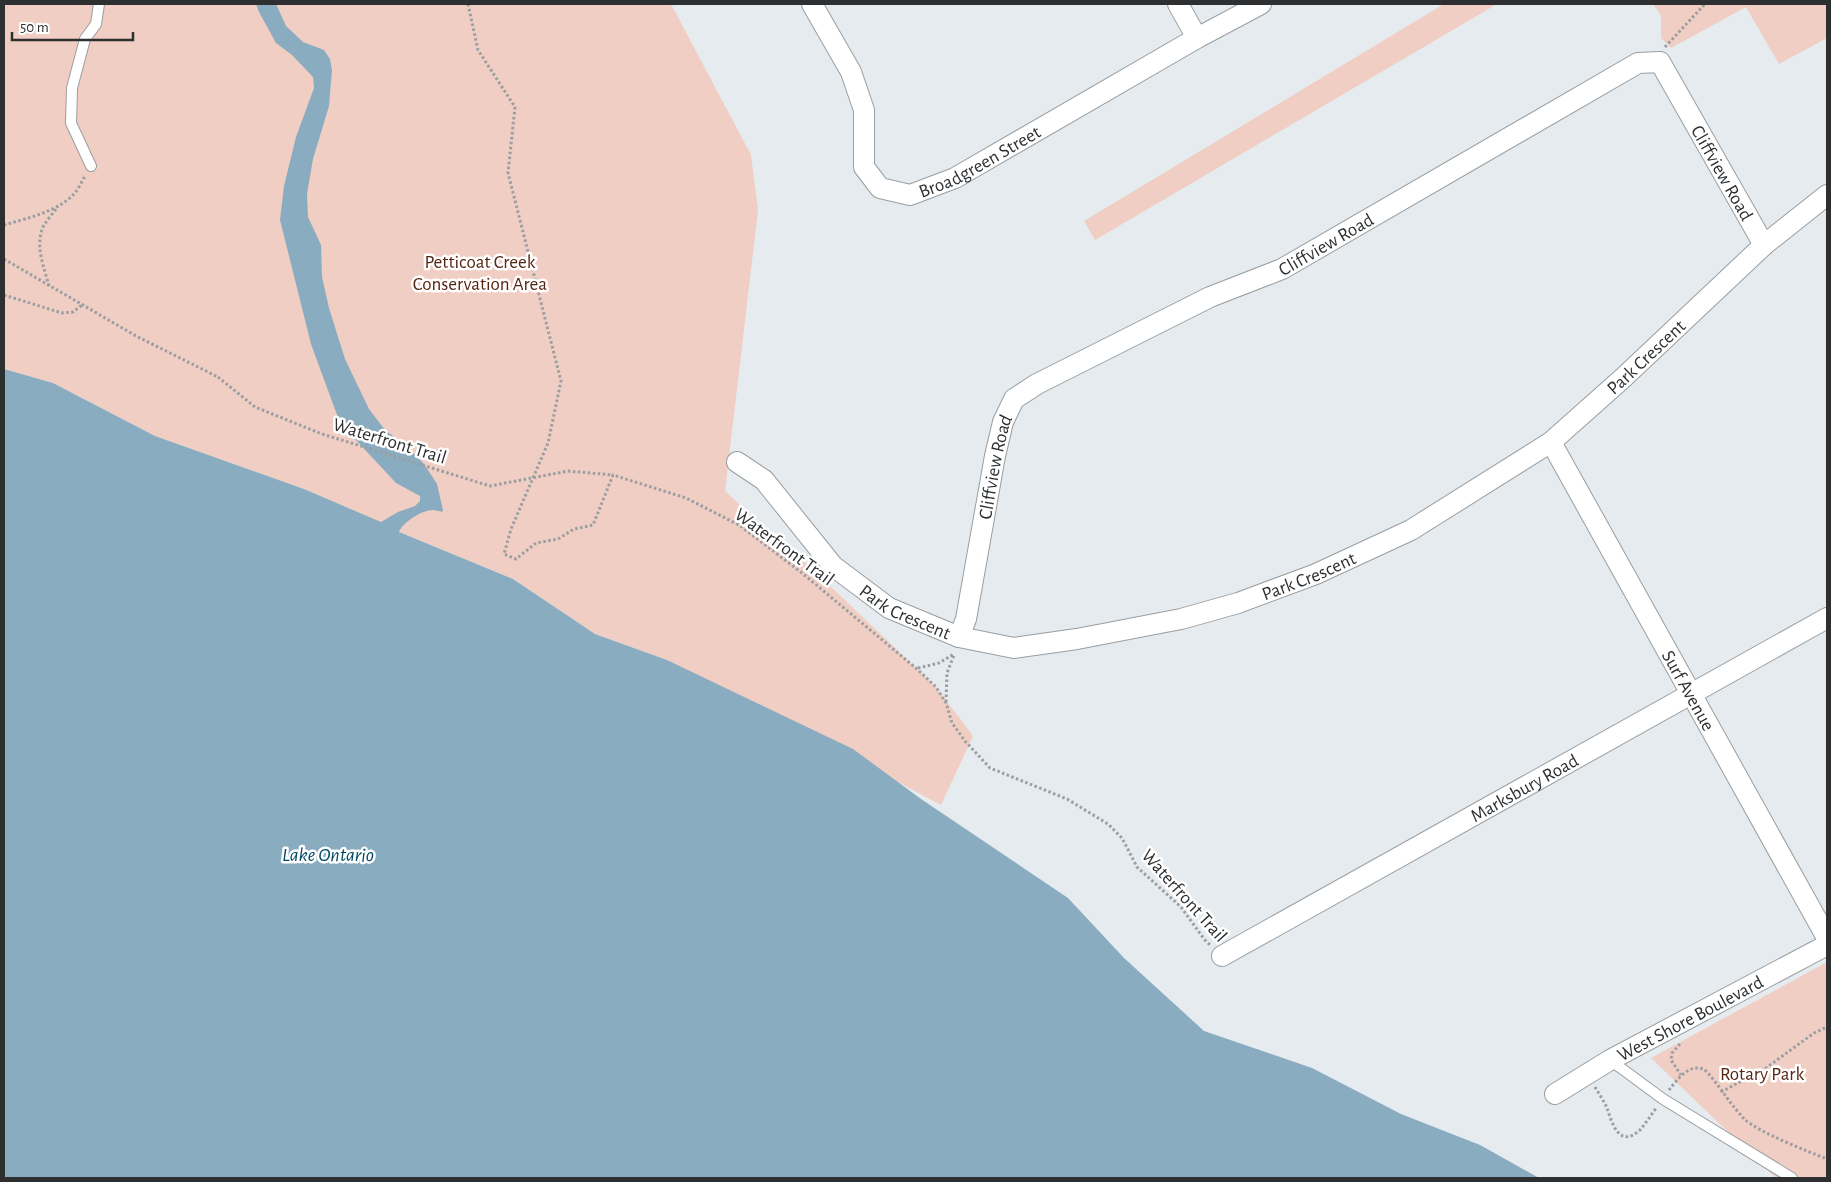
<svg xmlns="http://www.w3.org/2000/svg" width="1831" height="1182" font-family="'Alegreya Sans',sans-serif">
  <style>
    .green { fill: #f0cec3 }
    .water { fill: #89acc1 }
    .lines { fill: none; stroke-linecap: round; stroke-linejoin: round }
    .lane-casing { stroke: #999ea1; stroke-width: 12 }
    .street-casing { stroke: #999ea1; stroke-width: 22 }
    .path { stroke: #9a9ea1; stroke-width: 3; stroke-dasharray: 2.5 2.5; stroke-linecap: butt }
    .lane { stroke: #fff; stroke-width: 10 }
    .street { stroke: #fff; stroke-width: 20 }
    .path-bridge { stroke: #9a9ea1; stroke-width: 3; stroke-dasharray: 2.5 2.5; stroke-linecap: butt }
    .labels { text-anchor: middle; stroke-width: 5; stroke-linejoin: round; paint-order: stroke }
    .street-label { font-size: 19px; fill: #2d2f30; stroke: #fff }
    .park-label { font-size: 19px; fill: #562412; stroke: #fff }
    .water-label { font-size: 20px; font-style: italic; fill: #004865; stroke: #fff }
  </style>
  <rect width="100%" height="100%" fill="#e5ebee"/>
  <g class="green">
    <path d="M4,4H671L751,155L758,210L725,491L791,552L805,562L936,687L973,736L941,805L667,660L595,634L513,579L399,532L381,522L304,489L155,436L53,383L4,369Z"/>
    <path d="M1444,4H1497L1095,240L1084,221Z"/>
    <path d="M1653,4H1827V38L1779,64L1746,7L1671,48L1661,38V16Z"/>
    <path d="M1827,962V1178H1776L1651,1058Z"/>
  </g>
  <path class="water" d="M256,4H276L286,26L303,42L324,50L330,59L332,70L329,106L313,159L307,194L308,217L321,245L322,277L329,308L345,359L369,409L385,430L406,446L424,464L437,484L443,510L442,512C439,511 436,510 433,510C422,510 403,522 399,532L513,579L595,634L667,660L853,749L921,799L1068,898L1124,958L1204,1031L1312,1068L1401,1114L1480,1145L1539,1178H4V369L53,383L155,436L304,489L381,522L398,512L415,506L420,501V496L396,483L340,423L311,344L280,220L284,186L296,137L314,88L313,77L292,55L276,43L259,12Z"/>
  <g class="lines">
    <g class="lane-casing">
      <g id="lane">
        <path d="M91,166L71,123L72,88L85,39L96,24L99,4"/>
        <path d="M1610,1060L1663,1099L1792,1178"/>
      </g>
    </g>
    <g class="street-casing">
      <g id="street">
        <path id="s1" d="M812,4L851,72L864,110V167L880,188L910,195L955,178L1197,38L1261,4"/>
        <path d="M1178,4L1197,38"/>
        <path id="s2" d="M1551,442L1827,938"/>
        <path id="s3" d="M737,462L764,480L833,566L889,608L959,637L1014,648L1077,639L1181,619L1238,603L1316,574L1411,530L1551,442L1623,378L1764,245L1827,195"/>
        <path id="s4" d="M959,637L966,619L995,456L1003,422L1014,399L1037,384L1210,297L1282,269L1638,63L1660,62L1764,245"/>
        <path id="s5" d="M1222,956L1827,618"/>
        <path id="s6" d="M1555,1094L1610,1060L1827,945"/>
      </g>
    </g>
    <g class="path">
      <path d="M468,4L478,50L515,107L508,173L561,381L548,443L511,529L504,554L516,559L536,543L558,539L574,529L593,525L613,475L686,498L739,525L802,573L917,669L936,687L946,703L952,723L965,741L990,768L1067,799L1108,824L1122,838L1137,867L1181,907L1204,939L1210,945"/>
      <path d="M1665,47L1705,4"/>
      <path d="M4,225C27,218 58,212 75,193C79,188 82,181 85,176"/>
      <path d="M4,259L136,336L218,377"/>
      <path d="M49,286C44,267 34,244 44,225C48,219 54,212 58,206"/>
      <path d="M4,295L62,313L73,312L82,305"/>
      <path d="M918,668L939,663L954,654"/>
      <path d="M946,702L947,673L954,655"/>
      <path d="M1680,1044L1672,1053L1671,1060L1681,1075"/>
      <path d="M1595,1087C1599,1094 1604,1101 1607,1108C1612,1123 1619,1149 1640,1130C1646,1123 1651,1115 1657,1107"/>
      <path d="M1669,1090C1677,1080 1688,1064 1703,1069C1708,1070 1728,1100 1734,1107C1737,1111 1741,1115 1744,1119C1760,1133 1807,1151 1827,1159"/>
      <path d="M1721,1092L1766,1068L1814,1033L1827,1027"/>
    </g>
    <use href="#lane" class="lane"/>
    <use href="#street" class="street"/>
    <path class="path-bridge" d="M218,377L255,407L322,434L490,486L568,471L613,475"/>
  </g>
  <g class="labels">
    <g class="street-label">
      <text dy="7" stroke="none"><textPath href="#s1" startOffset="310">Broadgreen Street</textPath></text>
      <text dy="7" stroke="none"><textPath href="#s4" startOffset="1104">Cliffview Road</textPath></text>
      <text dy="7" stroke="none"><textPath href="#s4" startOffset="594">Cliffview Road</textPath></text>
      <text dy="7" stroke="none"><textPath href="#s3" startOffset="1054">Park Crescent</textPath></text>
      <text transform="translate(390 440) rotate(17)" y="7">Waterfront Trail</text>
      <text dy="7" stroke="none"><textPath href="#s4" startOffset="174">Cliffview Road</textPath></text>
      <text transform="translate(785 546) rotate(36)" y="7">Waterfront Trail</text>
      <text dy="7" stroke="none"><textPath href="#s3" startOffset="649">Park Crescent</textPath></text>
      <text dy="7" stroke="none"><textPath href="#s3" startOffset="229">Park Crescent</textPath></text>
      <text dy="7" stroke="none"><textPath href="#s2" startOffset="284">Surf Avenue</textPath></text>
      <text dy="7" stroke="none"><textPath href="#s5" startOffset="346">Marksbury Road</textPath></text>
      <text transform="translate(1185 895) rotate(48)" y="7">Waterfront Trail</text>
      <text dy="7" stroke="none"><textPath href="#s6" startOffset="155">West Shore Boulevard</textPath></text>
    </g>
    <g class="park-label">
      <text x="480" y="268">Petticoat Creek<tspan x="480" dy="22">Conservation Area</tspan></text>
      <text x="1762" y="1080">Rotary Park</text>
    </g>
    <g class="water-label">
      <text x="328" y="861">Lake Ontario</text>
    </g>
  </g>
  <rect width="1831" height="1182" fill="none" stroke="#2d2f30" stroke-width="10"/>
  <path d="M12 32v8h121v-8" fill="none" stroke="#2d2f30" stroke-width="2.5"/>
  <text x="20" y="32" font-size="15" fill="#2d2f30" stroke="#ffffff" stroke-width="4" paint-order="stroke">50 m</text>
</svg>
